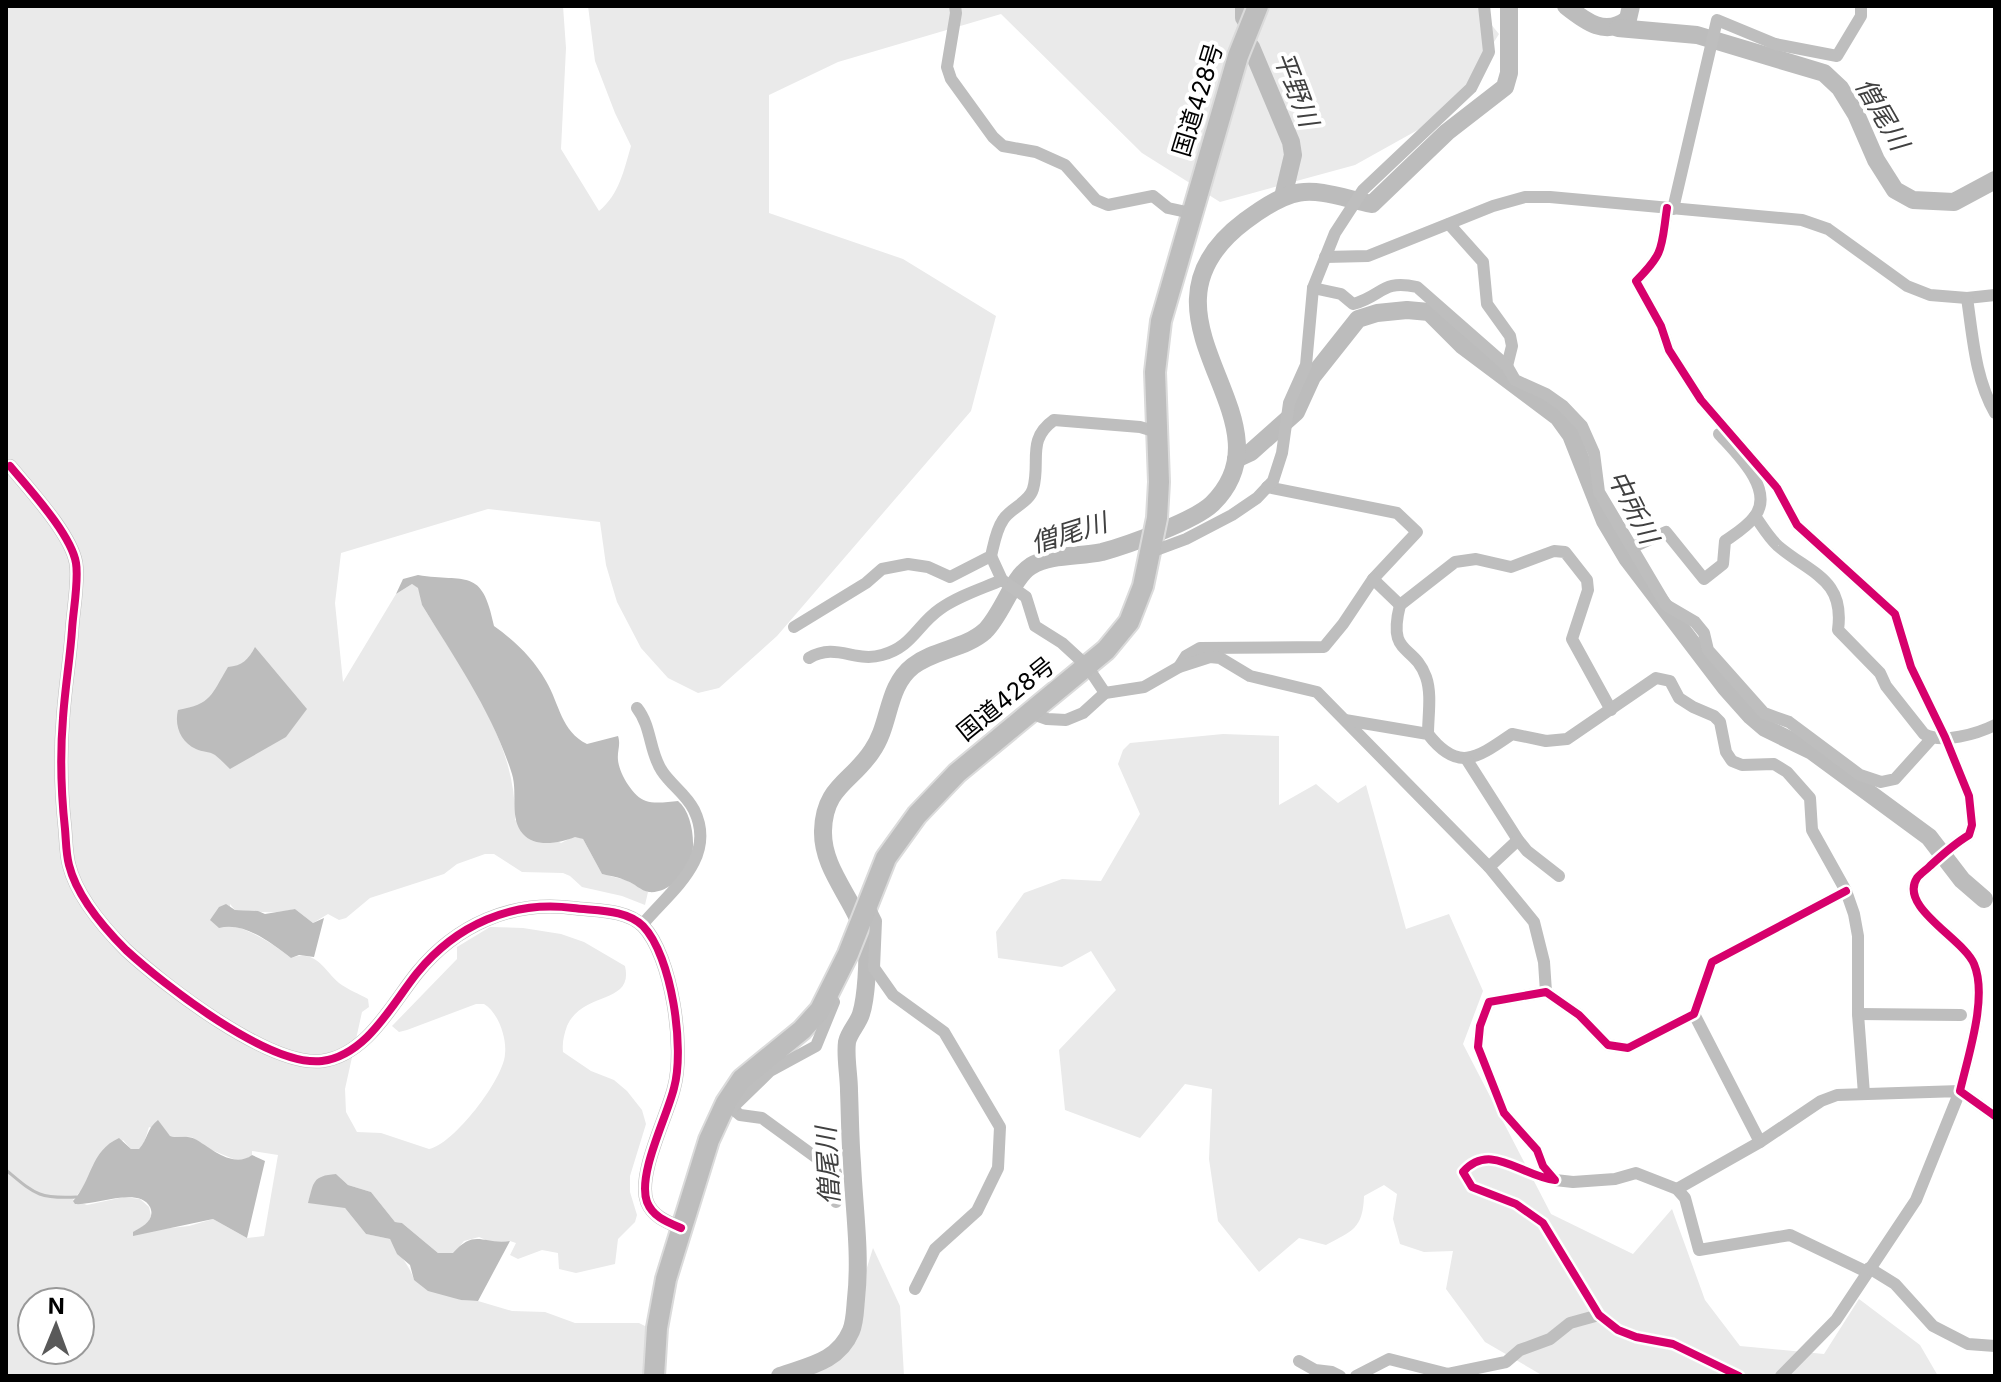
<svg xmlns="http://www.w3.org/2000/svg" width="2001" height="1382" font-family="Inter,'Noto Sans JP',sans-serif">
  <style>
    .green { fill: #eaeaea; fill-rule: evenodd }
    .water { fill: #bcbcbc }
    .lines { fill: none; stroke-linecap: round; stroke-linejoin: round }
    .stream { stroke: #bcbcbc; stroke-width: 3 }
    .river { stroke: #bcbcbc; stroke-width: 18 }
    .trunk-casing { stroke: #dbdbdb; stroke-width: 24 }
    .minor { stroke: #bebebe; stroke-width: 12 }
    .tertiary { stroke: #bebebe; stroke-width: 14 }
    .trunk { stroke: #bdbdbd; stroke-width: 20 }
    .cycleway-casing { stroke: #fff; stroke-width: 13 }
    .cycleway { stroke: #d6006c; stroke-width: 8 }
    .labels { text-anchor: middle; stroke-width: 8; stroke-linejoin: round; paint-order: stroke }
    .street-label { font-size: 24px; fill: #000; stroke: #fff }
    .water-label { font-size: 26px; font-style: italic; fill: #404040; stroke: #fff }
  </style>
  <rect width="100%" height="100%" fill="#fff"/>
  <g class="green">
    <path d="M6,6H563L566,48L561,149L599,211C619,195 624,170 631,146L615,113L595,61L588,6H1476L1499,34L1450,112L1355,165L1220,202L1142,153L1001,14L838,62L769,95V213L903,259L996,316L971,411L777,636L719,688L698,693L668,678L641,648L617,602L606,565L600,522L488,509L341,553L335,603L343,682L396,594L412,584L419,588L422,605C462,670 517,741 515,820L561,843L575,836L583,839L602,874L626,880L648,892L645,905L622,896L582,887L570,876L563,873L522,872L494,854H485L457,864L444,874L370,898L346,918L339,920L328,914L313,923L295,909C273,915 257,911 235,910L230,904V925C253,931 273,944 291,958C316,949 323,969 339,983C347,989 359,994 368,999L369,1007L362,1012L345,1089L346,1112L357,1132L381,1133L429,1149C453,1145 504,1079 505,1054C507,1038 498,1012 484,1004H476L407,1030L399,1032L392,1026L457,959V947L490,927L523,928L561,934L584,942L625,966C634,1005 583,990 567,1026C564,1035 562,1042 563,1052L591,1071L614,1080L627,1091L642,1110L646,1124L630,1176V1192L637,1215L635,1222L618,1239L615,1264L576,1273L559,1269L558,1253L542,1250L518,1259L510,1255L516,1243L510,1241L493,1243L479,1237L464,1241L453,1254L438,1253L402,1223L395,1222L371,1192L348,1185L336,1174L345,1208L366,1234L390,1239C398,1255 409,1263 414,1280L461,1300L478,1301L512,1311L545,1312L575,1323H639L649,1328L644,1376H6ZM149,1127L170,1136L192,1137L207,1148L238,1161L245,1160L252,1155V1151L278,1155L264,1236L247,1238L213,1219L189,1226L134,1232L148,1223L151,1216L149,1207L140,1199L124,1197L87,1205L73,1200L123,1140L131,1149H139L144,1143ZM32,1302H80V1350H32Z"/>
    <path d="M1223,734L1279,736V805L1316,784L1338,803L1366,785L1406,929L1449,914L1483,991L1463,1044L1551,1214L1633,1254L1672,1209L1705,1300L1740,1346L1824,1354L1859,1299L1920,1345L1938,1376H1539L1540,1374L1485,1342L1446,1289L1453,1251L1424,1252L1400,1244L1393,1219L1397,1194L1384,1185L1364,1196C1363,1229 1352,1231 1326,1245L1299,1238L1259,1272L1218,1221L1209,1159L1212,1089L1185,1084L1140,1138L1065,1110L1059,1050L1116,990L1091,951L1062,967L998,958L996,932L1024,893L1062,879L1101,881L1140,814L1118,764L1123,750L1130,743Z"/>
    <path d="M873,1248L900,1306L904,1376H786L844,1342Z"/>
  </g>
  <g class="water">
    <path d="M418,575C466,583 482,566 494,626C515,641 533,658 546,681C560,705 561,731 587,744L618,736C621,745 617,751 618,760C619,773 633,797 646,801C654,804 668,802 678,801C692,812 696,843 691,860C687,875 666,894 649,892C641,891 634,883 627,881C619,877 610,876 602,874L583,839L575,837C560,843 535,848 523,834C509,818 518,794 512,774C493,713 455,659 422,605L418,588L412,584L396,594L403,579Z"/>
    <path d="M255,647L307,709L286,737L230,769C225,764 220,759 215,755C209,751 202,752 196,749C181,742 174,726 178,710C212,704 211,695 228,667C242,666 249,659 255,647Z"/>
    <path d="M226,904L235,910L258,911L265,914L295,909L313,923L324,918L314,957L299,955L291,958C271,943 244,921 219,928L210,920L219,907Z"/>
    <path d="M158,1120L170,1136C178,1138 188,1135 195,1139C211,1148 233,1169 252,1155L265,1161L247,1238L213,1219L133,1236V1232C142,1227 156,1220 150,1207C139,1186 94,1206 75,1204L73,1201C92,1181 90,1151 119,1138L131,1149H139C148,1139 147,1128 158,1120Z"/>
    <path d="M336,1174L348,1185L371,1192L395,1222L402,1223L438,1253H453C475,1228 483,1245 510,1241L478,1301L461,1300L428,1291L414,1280L410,1265L397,1254L390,1239L366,1234L345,1208L308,1203C314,1182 312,1176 336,1174Z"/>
  </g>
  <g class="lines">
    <path class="stream" d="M6,1170C35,1194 38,1199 77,1197"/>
    <g class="river">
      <path d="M1244,6V18"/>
      <path d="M1566,6C1586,22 1606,37 1628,19L1631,6"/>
      <path d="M1618,28L1697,35L1824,73L1840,88L1856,114L1876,160L1895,190L1913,200L1954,202L1995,180"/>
      <path d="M1251,47L1291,142L1293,155L1283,197"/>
      <path d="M1236,459L1251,452L1296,412L1312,377L1358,319L1377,313L1407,310L1429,312L1462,345L1558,417L1571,435L1605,521L1627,558L1726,688L1751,716L1765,728L1812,751L1929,837L1962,880L1984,899"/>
      <path d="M780,1376C808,1366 838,1362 851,1331C855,1322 855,1309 856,1299C861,1254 854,1209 852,1163C850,1139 850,1115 849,1091C849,1075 845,1057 847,1042C849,1032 858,1024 861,1014C866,999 869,957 866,942C858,902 822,872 823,831C824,786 852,782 872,751C891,724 886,687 913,666C935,649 965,649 985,631C1003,613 1012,578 1031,566C1051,554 1080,557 1102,552C1128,545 1194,521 1212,504C1300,418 1117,317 1245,221C1300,180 1310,190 1372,204L1447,132L1505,87L1509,73V6"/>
    </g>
    <g class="trunk-casing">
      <path id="trunk" d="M654,1376L657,1328L666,1279L709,1140L726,1103L742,1079L802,1030L820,1010L848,954L886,858L917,815L957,773L1106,650L1129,622L1143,586L1157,518L1159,482L1155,372L1161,321L1238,56L1258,6"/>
    </g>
    <g class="minor">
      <path d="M955,6L956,13L947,67L951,79L993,137L1003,146L1036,152L1065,165L1096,200L1108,205L1153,196L1168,208L1191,213"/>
      <path d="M1667,208C1661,248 1665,252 1636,281L1661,326L1669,350L1701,400L1777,488L1797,525L1895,614L1911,667L1945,737L1969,796L1972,825L1969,835C1954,844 1943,854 1930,866C1926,870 1920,874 1917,878C1898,907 1964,939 1974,964C1988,997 1968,1056 1960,1091L1995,1116"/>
      <path d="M1673,209L1717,20L1775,44L1837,56L1861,16V6"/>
      <path d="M1449,224L1483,262L1487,304L1510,336L1512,346L1507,366"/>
      <path d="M1325,257L1368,256L1493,206L1525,197H1550L1802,220L1828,229L1907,286L1930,295L1967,298L1995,295"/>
      <path d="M1313,288L1341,294L1353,304C1383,296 1381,279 1417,287L1507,366L1515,380L1546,394L1563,406L1582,426L1594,453L1599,492L1666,605L1695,622L1704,633L1708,650L1764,713L1789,722L1860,775L1881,782L1895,779L1932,738"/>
      <path d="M1967,298C1973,338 1975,378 1995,413"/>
      <path d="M1267,487L1397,513L1417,532L1373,579"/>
      <path d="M1755,516C1762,526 1769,538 1778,546C1811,574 1845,579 1838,630L1880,673L1886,686L1924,734C1942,744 1977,734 1995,725"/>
      <path d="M1633,547L1666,532L1704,579L1723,564L1725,541C1735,534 1747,527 1755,516C1775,489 1736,453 1719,434"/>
      <path d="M1151,552L1186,539L1232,515L1257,498L1273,481L1282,453L1289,403L1306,365L1313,288L1335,233L1363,190L1471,88L1489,52L1484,6"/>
      <path d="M991,556L1002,580L1026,597L1035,626L1062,643L1087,666L1105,693"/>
      <path d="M1400,605C1387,657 1414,643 1426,677C1432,694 1428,716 1428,734"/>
      <path d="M794,627L866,583L882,569L908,564L928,567L950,577L991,556C994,544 996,530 1003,520C1010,508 1029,503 1033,489C1041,461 1026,440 1054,420L1140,427L1157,432"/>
      <path d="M809,658C836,642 855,663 882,655C912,647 917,625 940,609C958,596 981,589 1002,580"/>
      <path d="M1179,667L1186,656L1200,648L1324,647L1343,624L1373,579L1400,605L1455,562L1476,559L1511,567L1554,551L1565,552L1587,580L1588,590L1572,639L1611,710"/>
      <path d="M637,708C652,727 649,752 662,771C671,785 686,794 694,810C718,859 669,892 642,925"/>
      <path d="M1030,713L1047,719L1066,720L1083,713L1105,693L1144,687L1179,667L1210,657L1220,658L1250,676L1317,692L1489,867L1534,922L1544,962L1546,992"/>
      <path d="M1345,720L1428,734C1458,773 1477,758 1512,734L1546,741L1567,739L1656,678L1670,681L1679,698L1693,707L1714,716L1720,722L1726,752L1732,761L1742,765L1774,764L1787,772L1810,798L1812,830L1846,891L1854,914L1858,936V1014L1864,1094"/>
      <path d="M1467,760L1518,840L1527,851L1559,876"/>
      <path d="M1489,867L1518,840"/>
      <path d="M868,905L876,921L874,968L893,995L944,1032L1000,1127L998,1168L977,1211L935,1249L915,1289"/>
      <path d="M1694,1014L1760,1142"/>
      <path d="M1858,1014L1961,1015"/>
      <path d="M728,1105L740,1115L762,1118L836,1172V1202"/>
      <path d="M732,1108L770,1071L816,1046L834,1002"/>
      <path d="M1555,1180L1573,1182L1615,1179L1636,1173L1677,1189L1685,1198L1699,1250L1790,1235L1867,1272"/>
      <path d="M1677,1189L1760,1142L1821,1101L1837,1095L1960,1091L1916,1200L1836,1320L1781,1376"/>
      <path d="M1869,1268L1895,1284L1933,1326L1968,1344L1995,1346"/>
      <path d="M1299,1361L1315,1370L1332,1372L1340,1376"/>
      <path d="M1356,1376L1389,1359L1448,1374L1506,1362L1520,1350L1550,1339L1570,1323L1599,1315"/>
      <path d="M1739,1376L1673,1344L1636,1337L1618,1330L1599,1315L1543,1223L1516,1204L1472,1187L1463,1172C1490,1141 1521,1176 1555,1180L1543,1166L1537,1150L1504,1113L1478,1047L1480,1026L1489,1002L1546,992L1579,1015L1608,1045L1628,1048L1694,1014L1712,962L1846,891"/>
    </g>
    <path class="tertiary" d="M10,466C29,489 71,534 76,563C79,581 73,611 72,630C70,659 65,688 63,718C60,754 61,792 65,829C66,840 66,854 69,865C77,897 103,927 126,950C164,985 269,1067 322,1061C367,1055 392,1004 417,973C456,925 512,900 573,908C596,911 626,909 643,926C672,956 685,1049 674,1088C667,1117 637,1174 647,1202C653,1217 667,1222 681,1228"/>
    <use href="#trunk" class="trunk"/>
    <g class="cycleway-casing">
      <g id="cycleway">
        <path d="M1667,208C1661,248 1665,252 1636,281L1661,326L1669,350L1701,400L1777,488L1797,525L1895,614L1911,667L1945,737L1969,796L1972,825L1969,835C1954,844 1943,854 1930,866C1926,870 1920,874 1917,878C1898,907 1964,939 1974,964C1988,997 1968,1056 1960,1091L1995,1116"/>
        <path d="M10,466C29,489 71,534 76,563C79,581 73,611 72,630C70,659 65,688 63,718C60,754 61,792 65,829C66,840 66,854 69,865C77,897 103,927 126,950C164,985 269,1067 322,1061C367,1055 392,1004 417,973C456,925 512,900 573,908C596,911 626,909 643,926C672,956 685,1049 674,1088C667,1117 637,1174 647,1202C653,1217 667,1222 681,1228"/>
        <path d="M1739,1376L1673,1344L1636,1337L1618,1330L1599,1315L1543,1223L1516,1204L1472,1187L1463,1172C1490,1141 1521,1176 1555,1180L1543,1166L1537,1150L1504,1113L1478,1047L1480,1026L1489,1002L1546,992L1579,1015L1608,1045L1628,1048L1694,1014L1712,962L1846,891"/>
      </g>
    </g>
    <use href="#cycleway" class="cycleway"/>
  </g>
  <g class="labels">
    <g class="street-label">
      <text transform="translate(1198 100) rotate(-73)" y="8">国道428号</text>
      <text transform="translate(1006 699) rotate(-39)" y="8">国道428号</text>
    </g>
    <g class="water-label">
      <text transform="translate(1296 89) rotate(69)" y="9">平野川</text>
      <text transform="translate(1882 114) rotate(60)" y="9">僧尾川</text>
      <text transform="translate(1633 507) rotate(63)" y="9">中所川</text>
      <text transform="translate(1069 533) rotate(-17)" y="9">僧尾川</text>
      <text transform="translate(828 1166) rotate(-93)" y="9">僧尾川</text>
    </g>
  </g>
  <rect width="2001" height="1382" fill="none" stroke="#000000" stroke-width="16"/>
  <g transform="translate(56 1326) rotate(1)"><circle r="38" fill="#ffffff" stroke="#999999" stroke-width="2"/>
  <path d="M0-6L14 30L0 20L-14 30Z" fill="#595959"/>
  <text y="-12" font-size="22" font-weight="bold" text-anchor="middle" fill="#000000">N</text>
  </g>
</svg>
